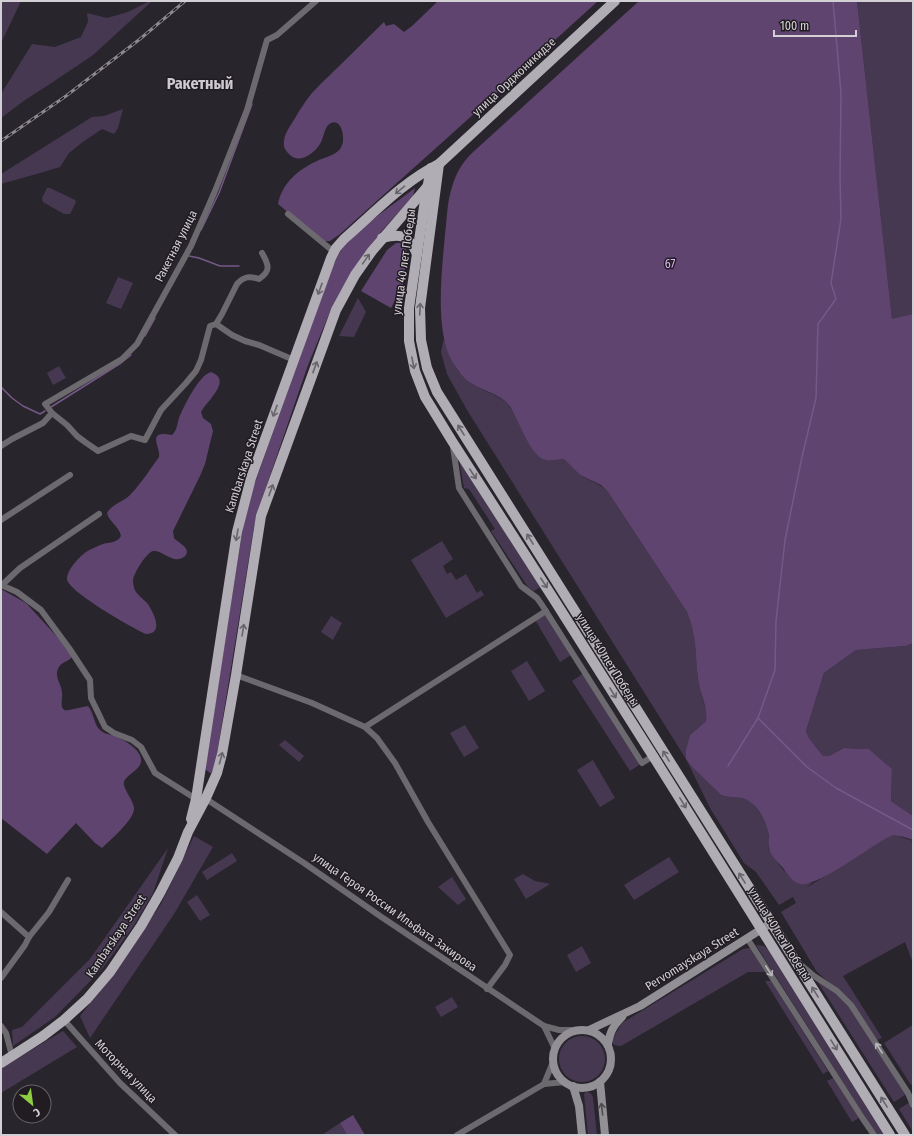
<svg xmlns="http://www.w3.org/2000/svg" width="914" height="1136" font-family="'Fira Sans Condensed',sans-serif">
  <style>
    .green { fill: #473852 }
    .forest { fill: #5e446f }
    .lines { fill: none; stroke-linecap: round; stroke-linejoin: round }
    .stream { stroke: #745987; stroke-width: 1.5 }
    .minor { stroke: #6c6a6e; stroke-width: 6 }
    .secondary { stroke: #939095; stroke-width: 8 }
    .primary { stroke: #b1adb4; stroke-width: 10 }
    .rail-casing { stroke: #8d898f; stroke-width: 3 }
    .rail { stroke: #201c22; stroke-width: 1.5; stroke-dasharray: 4.5; stroke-linecap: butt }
    .oneway { stroke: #68646b }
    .oneway2 { stroke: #b9b6bb }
    .oneway3 { stroke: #4e4a50 }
    .labels { text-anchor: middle; stroke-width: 3; stroke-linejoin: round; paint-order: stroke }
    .street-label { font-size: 12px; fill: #d3d0d5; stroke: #201c22 }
    .park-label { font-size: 12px; fill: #e0b6fd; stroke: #201c22 }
    .district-label { font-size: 16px; font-weight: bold; fill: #cec9d1; stroke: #201c22 }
  </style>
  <rect width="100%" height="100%" fill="#29252c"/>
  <g class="green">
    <path d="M1,1H21L1,43Z"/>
    <path d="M150,1H152L93,55L53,82L25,100L1,118V94L32,44L55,47L81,37L88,22L87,13L107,18L128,12Z"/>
    <path d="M857,1H913V314L892,320Z"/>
    <path d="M123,109L118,128L114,134L102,129L84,141L69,153L60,167L40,173L1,184V174L92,117L104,116Z"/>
    <path d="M47,188H50L75,200L76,202L70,214H64L43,202L42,198Z"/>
    <path d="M118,277L133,283L121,309L106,303Z"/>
    <path d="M358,298L366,312L354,337L339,336Z"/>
    <path d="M444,338C449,355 456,374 471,383C483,391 496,394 507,403L545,460L564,459L580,475L601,486L608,492L687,612L692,623L694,631L698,680L707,715L706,721L690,735L686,749L693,768L721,795C730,799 742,795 751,802C759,808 768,827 769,837C769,841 768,846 769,850C771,855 787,875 792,879C798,883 807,884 813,882L806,888L892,834L913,841V963L905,942L843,976L882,1038L877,1040L853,1004L817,972L781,912L796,903L793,897L779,905L756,872L744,863L710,808L686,759L467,410L447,374L441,352Z"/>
    <path d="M59,366L66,378L53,385L47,373Z"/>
    <path d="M459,459L540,587L534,591L528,587L491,531L495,529L469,489L464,488Z"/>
    <path d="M442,541L453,559L443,566L447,574L451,572L456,580L466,574L477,593L481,590L484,595L446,618L411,560Z"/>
    <path d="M546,611L573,654L560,662L534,618Z"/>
    <path d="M331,616L342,623L333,640L321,632Z"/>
    <path d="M913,643V816L891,801L892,769L869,749L844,748L829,756H823L809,738L806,731L824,673L856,650L906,646Z"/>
    <path d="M527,661L545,691L529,701L511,671Z"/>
    <path d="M584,673L642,763L630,771L572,681Z"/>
    <path d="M465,725L479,748L464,757L450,733Z"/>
    <path d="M285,740L304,756L299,762L279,745Z"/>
    <path d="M593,760L615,798L600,807L577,770Z"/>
    <path d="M194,836L213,847L174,914L90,1038L80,1016L113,975L161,904Z"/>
    <path d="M168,848L153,893L133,927L102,969L55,1017L13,1046L12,1030L22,1027L90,959Z"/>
    <path d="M232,853L237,861L207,880L202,872Z"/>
    <path d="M669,857L679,872L634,900L624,885Z"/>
    <path d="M523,874L535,881L550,884L526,899L514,879Z"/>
    <path d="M452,877L466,899L458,905L438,887Z"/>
    <path d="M197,895L210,915L200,921L187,902Z"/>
    <path d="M756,945L764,946L769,950L886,1135H878L870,1125Z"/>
    <path d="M582,946L591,963L576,972L567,955Z"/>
    <path d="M750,948L765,972H748L621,1046L614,1045L612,1040L622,1023L743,949Z"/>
    <path d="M814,976L851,1005L908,1093L894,1102Z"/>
    <path d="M765,981H771L828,1071L823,1074Z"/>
    <path d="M452,997L458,1007L441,1017L435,1007Z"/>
    <path d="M913,1025V1084L911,1085L884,1043Z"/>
    <path d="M63,1031L77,1047L1,1093V1068Z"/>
    <circle cx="582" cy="1059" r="23"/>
    <path d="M833,1078L859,1118L852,1122L827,1081Z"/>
    <path d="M586,1092C590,1092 592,1094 593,1098L597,1135H588L584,1094Z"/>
    <path d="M910,1102L913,1112V1132L899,1109Z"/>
    <path d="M340,1123L347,1135H322Z"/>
  </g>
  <g class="forest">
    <path d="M438,1H598L456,130L340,234L330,241H323L278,204C282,183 299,169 317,161C325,157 339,155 342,145C345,139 342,118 331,123C324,126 324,138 320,144C313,155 298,165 288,153C285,150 283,146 284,142C284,135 289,128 292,123C296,117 298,112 302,107C310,93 323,82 334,71C351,55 367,38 384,22L386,26L394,24L404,32L412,26Z"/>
    <path d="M639,1H857L892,319L913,314V643L906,646L856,650L824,673L806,731L809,738L823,756H829L844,748L869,749L892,769L891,801L913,816V840L904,837L893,835L883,840C868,849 816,887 801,884C793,883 787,874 783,868C778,862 770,856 769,848C768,844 769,840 769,836C767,825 760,808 750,802C742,795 730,799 721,795L693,768L686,759V749L690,735L706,721C708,708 700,693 698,679C695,656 697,634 687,612L608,492L601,485L580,475L564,459C559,459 552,461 546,460C530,458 518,416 508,404C499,394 483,391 471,383C463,379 458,370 453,363C434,331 442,271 445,234C447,219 447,202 452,187C456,173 462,163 472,153Z"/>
    <path d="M415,188L413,196L380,233L350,274L332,307L308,365L259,508L254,527L215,766L212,772L210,773L205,769L243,526L248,502L332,268L343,245L361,228Z"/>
    <path d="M396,243H400L405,246L407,253L403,285L391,308L361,291L387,250Z"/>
    <path d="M211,372C233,380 207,401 201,412L203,418L211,424L213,431L205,464L200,476L173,531L174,538C178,543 192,548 185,556C174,566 164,550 153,551C146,553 134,573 133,580C133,584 134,589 136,592C139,596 143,599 147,603C153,611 165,634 146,634C134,629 67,591 67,579C67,570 79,557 86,552C91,549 97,546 103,544C110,542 117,543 121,536C119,526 109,522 107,513C112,504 123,502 130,495C141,484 150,469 159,457C161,449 148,433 165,434C167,434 170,435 172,435C177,431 177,424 179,418C184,406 199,375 211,372Z"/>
    <path d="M1,589L26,603L71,652L72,657C68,662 60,662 58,669C54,677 62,685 62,693C63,697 60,705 63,709C65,711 66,710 69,710L88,706C94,713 94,725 100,730C104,734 109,734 114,736C123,739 143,750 141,762C139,772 122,776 124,785C126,793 133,800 134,808C135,819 110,840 102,848L95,843L76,823L47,854L1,818Z"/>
    <path d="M353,1115L365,1135H347L340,1123Z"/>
  </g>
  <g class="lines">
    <g class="stream">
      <path d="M201,230L219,193L252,104"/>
      <path d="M189,256L199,258L220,266H239"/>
      <path d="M145,336L155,318"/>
      <path d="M1,387L12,398L23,406L40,414L45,411"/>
      <path d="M51,407L121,363L131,355"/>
      <path d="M758,718L807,767L836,788L913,830"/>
      <path d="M728,766L758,718L775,670L776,621L785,540L802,457L816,398L818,324L836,299L831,283L841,219L840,178L841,93L833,1"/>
    </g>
    <g class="minor">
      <path d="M288,214L334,252"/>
      <path d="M216,324L232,335L245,341L259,345L294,360"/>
      <path d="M52,413L67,425L77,436L85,442L98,451L131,436L145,440L161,410L186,383L196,371L201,360L210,326L216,324L222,314L237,284C244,276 250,276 259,279C271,271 269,265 262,253"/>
      <path d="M1,446L12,439L43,423L52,413L45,404L122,359L137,344L191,246L215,191L247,110L267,40L277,35L316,1"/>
      <path d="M453,447L459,488L521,586L537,598L542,605L642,763L653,756"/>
      <path d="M1,520L70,475"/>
      <path d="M1,585L17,592L41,610L69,648L90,680L91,698L105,727L114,733L132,740L141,747L155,773L196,799"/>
      <path d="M2,585L20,568L99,514"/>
      <path d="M236,675L312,703L365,727L377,738L395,763L428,822L510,955L505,965L487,989"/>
      <path d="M365,727L546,611"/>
      <path d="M203,797L304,863L380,916L544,1026L559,1030H577"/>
      <path d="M1,912L29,937L25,945L1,978"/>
      <path d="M29,937L49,912L68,880"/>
      <path d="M747,938L863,1119L874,1135"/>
      <path d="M801,965L814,976L837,991L851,1005L908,1093L913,1105"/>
      <path d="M64,1020L120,1083L175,1135"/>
      <path d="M1,1026L6,1033L12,1056"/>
      <path d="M544,1026L555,1049"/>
      <path d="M544,1084L553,1062"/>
      <path d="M457,1135L544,1084L565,1082"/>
    </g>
    <g class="secondary">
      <circle cx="582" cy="1059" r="29"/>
      <path d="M589,1030L640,1006L771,923"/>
      <path d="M608,1044C610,1032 613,1026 622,1017"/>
      <path d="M600,1082L605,1135"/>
      <path d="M573,1086L579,1106L582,1135"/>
    </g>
    <g class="primary">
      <path d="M439,164L420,308L421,340L427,368L437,392L905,1135"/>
      <path d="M431,168L425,200L409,308V341L415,371L425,397L452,441L553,598L653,756L890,1135"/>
      <path d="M382,238C401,233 409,235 417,254"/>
      <path d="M191,819L196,799L237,532L251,478L331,258L336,248L344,239C374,213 404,181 439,164L615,1"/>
      <path d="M1,1063L43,1036L64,1020L87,999L110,972L141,926L160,893L178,858L188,832L206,798L217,773L222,754L236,675L261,516L336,310L355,275L372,251L427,187"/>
    </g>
    <g class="rail-casing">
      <path id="rail" d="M1,141L66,96L140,39L185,1"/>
    </g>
    <use href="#rail" class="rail"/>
  </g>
  <defs><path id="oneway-shaft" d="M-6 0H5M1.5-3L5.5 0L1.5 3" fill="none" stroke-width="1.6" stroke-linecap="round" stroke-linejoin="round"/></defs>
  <g class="oneway">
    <use href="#oneway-shaft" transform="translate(400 190) rotate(140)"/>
    <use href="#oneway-shaft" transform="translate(366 259) rotate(-55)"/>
    <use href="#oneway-shaft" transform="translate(320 289) rotate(110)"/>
    <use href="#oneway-shaft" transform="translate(420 309) rotate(-87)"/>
    <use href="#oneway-shaft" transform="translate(413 363) rotate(79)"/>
    <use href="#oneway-shaft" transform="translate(315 367) rotate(-70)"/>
    <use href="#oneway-shaft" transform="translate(275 411) rotate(110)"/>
    <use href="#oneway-shaft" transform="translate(461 430) rotate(-122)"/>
    <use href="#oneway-shaft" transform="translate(473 474) rotate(57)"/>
    <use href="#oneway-shaft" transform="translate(271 490) rotate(-70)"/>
    <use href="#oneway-shaft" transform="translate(237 535) rotate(100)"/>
    <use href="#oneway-shaft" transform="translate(530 539) rotate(-122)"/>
    <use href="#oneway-shaft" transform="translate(544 583) rotate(57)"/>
    <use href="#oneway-shaft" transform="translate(243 630) rotate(-81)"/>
    <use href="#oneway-shaft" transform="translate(613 693) rotate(58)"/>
    <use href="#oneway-shaft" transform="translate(666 756) rotate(-122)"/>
    <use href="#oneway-shaft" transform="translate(221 758) rotate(-75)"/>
    <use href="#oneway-shaft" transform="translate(683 803) rotate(58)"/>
    <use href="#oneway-shaft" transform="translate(742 878) rotate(-122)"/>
    <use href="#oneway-shaft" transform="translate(815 992) rotate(-122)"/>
    <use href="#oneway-shaft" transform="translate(834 1045) rotate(58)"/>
    <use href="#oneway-shaft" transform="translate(884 1102) rotate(-122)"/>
  </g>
  <g class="oneway2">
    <use href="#oneway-shaft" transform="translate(769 971) rotate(57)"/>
    <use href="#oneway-shaft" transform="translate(879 1048) rotate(-123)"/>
  </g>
  <use class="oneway3" href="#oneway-shaft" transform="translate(602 1109) rotate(-96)"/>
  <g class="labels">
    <g class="street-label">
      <text transform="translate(514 77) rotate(-43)" y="4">улица Орджоникидзе</text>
      <text transform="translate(176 246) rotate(-63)" y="4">Ракетная улица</text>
      <text transform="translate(404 262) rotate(-82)" y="4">улица 40 лет Победы</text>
      <text transform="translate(244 466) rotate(-72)" y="4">Kambarskaya Street</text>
      <text transform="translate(608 660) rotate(58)" y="4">улица 40 лет Победы</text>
      <text transform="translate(395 912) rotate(35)" y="4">улица Героя России Ильфата Закирова</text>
      <text transform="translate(780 934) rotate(58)" y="4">улица 40 лет Победы</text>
      <text transform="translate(116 936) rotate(-56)" y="4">Kambarskaya Street</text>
      <text transform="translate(692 959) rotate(-32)" y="4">Pervomayskaya Street</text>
      <text transform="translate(126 1071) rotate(46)" y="4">Моторная улица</text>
    </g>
    <g class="park-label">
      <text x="670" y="268">67</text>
    </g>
    <g class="district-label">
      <text x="200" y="89">Ракетный</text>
    </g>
  </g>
  <rect width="914" height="1136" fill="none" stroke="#d3d0d5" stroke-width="4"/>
  <g transform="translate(32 1104) rotate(151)"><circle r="19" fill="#201c22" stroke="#68646a"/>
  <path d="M0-3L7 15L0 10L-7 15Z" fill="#8fcd42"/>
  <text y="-6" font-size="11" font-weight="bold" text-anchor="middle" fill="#d3d0d5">С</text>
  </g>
  <path d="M774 30v6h82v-6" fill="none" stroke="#d3d0d5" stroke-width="2"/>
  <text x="780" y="30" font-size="12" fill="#d3d0d5" stroke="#201c22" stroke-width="3" paint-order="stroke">100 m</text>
</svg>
